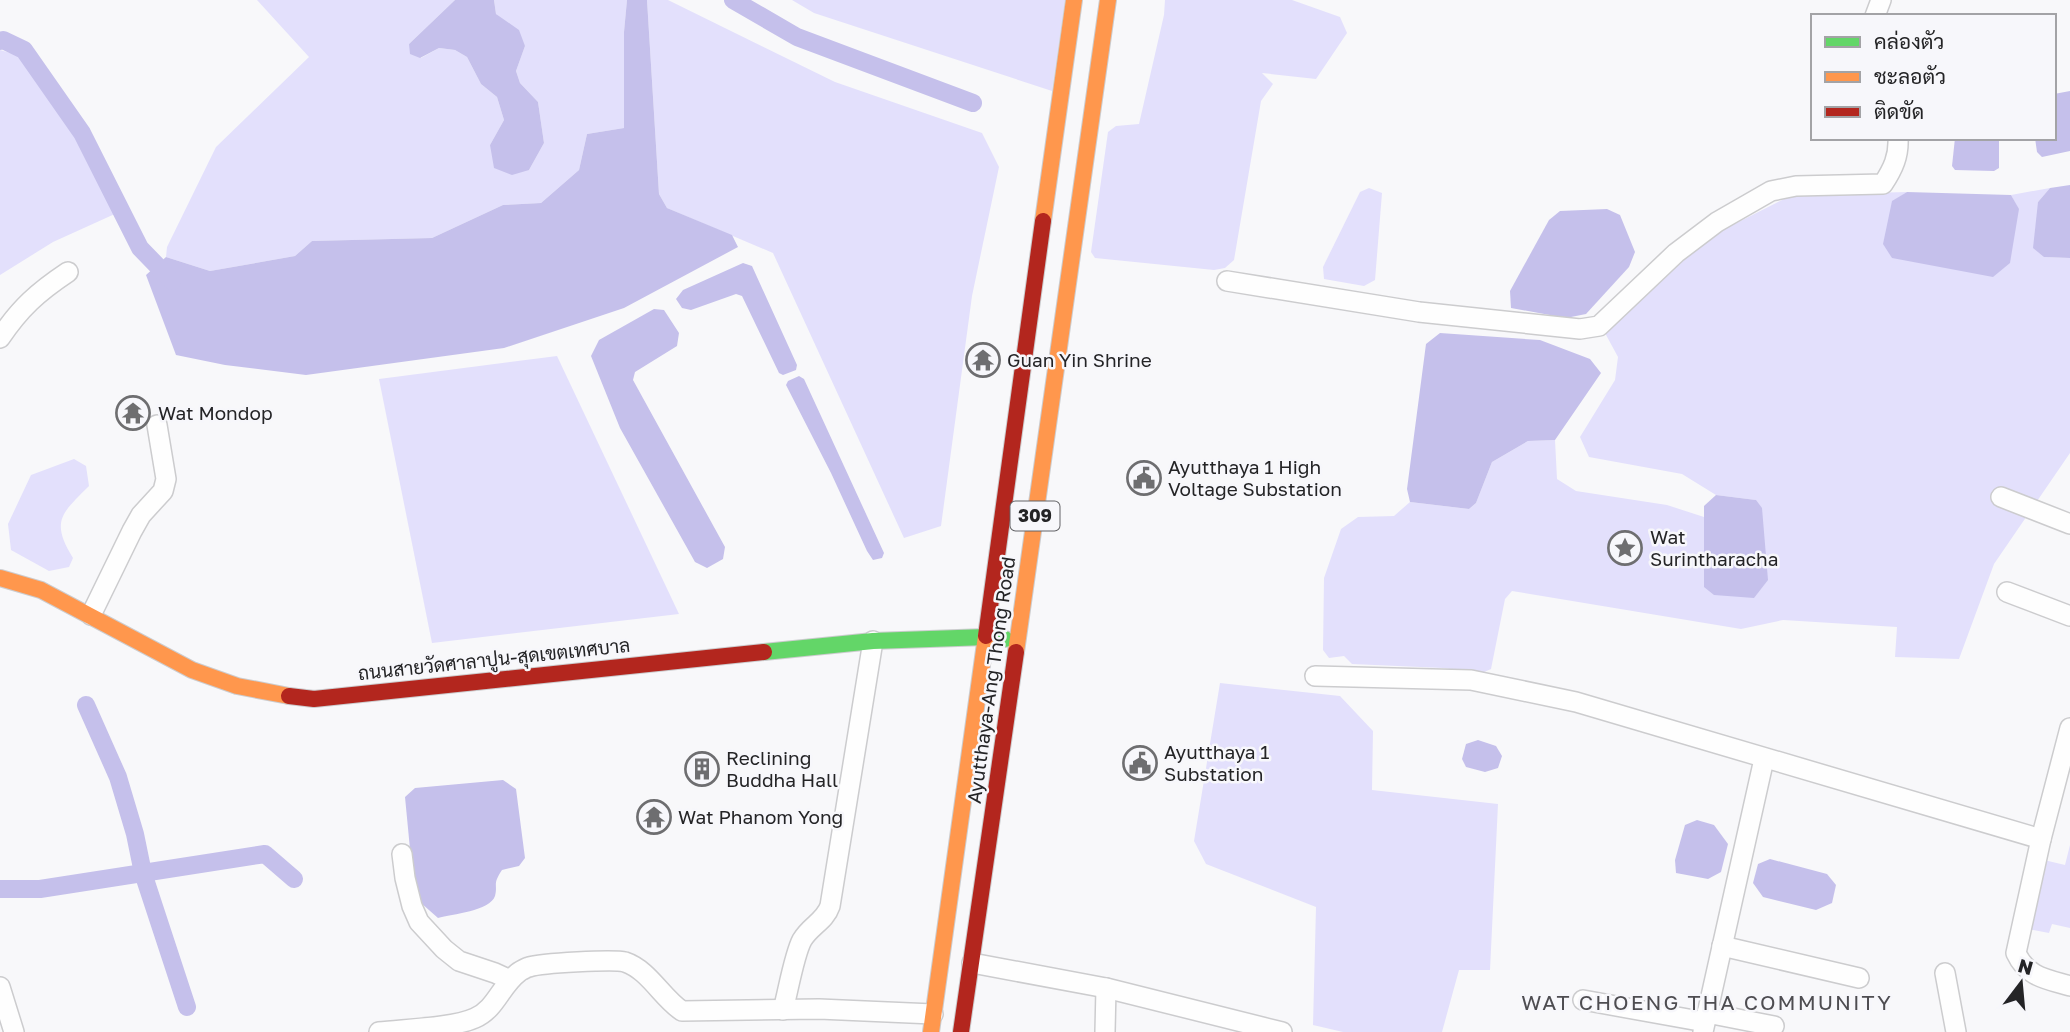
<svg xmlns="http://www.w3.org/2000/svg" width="2070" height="1032" font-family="'Golos Text',Sarabun,sans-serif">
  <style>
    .green { fill: #e3e0fc }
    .water { fill: #c5c0eb }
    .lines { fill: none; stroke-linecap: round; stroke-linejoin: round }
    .canal { stroke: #c5c0eb; stroke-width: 18 }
    .street-casing { stroke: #ccccce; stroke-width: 22 }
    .fast-casing { stroke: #ccccce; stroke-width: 18 }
    .slow-casing { stroke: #ccccce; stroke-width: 18 }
    .jam-casing { stroke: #ccccce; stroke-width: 18 }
    .street { stroke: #fefefe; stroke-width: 19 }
    .fast { stroke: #63d668; stroke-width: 16 }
    .slow { stroke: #ff974d; stroke-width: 16 }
    .jam { stroke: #b3261e; stroke-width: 16 }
    .labels { text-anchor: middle; stroke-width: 5; stroke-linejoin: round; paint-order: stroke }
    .shield { fill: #f7f7fb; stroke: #636366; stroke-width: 2 }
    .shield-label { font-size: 18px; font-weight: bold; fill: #242426 }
    .poi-label { font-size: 19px; fill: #242426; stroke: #f7f7fb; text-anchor: start }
    .street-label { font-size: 19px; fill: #242426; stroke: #f7f7fb }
    .neighbourhood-label { font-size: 21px; letter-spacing: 2px; fill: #4e4d51; stroke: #f7f7fb }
  </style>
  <rect width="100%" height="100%" fill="#f8f8fa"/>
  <g class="green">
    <path d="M257,0H455L409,44L421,58L439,48L455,50L467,57L481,84L497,97L504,120L490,145L529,170L544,143L538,102L520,83L516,71L525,46L496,14L494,0H627L624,32V128L587,134L579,170L541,203L503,205L432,238L312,241L295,256L210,271L166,257L167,247L216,147L309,57Z"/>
    <path d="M647,0H668L835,82L982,133L999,167L972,296L941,526L904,538L773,253L667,208L659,194Z"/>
    <path d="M792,0H1065L1052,91L814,13Z"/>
    <path d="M1165,0H1292L1340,17L1347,33L1316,79L1262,73L1273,84L1261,101L1234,260L1225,268L1214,270L1095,258L1091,252L1108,132L1116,126L1139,124L1164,15Z"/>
    <path d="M0,50L21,56L73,129L117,213L53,242L0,275Z"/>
    <path d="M1369,188L1382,193L1375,280L1364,286L1324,279L1323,267L1360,192Z"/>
    <path d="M2050,188L2038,202L2044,257L2070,258V453L1994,564L1959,659L1895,657L1897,627L1783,620L1741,629L1512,591L1505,599L1491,669L1482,673L1443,668L1352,664L1344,656L1329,658L1323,650L1324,578L1341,529L1358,517L1394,516L1410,502L1469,509L1476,503L1492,462L1528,441L1555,440L1557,479L1576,491L1667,505L1704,517V587L1756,500L1716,495L1682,474L1589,457L1580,437L1615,380L1618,357L1605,333L1709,237L1792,195L1907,192L1892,202L2019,210L2011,195Z"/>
    <path d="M557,356L679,614L432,643L379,379Z"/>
    <path d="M74,459L86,466L89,486C62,513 50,521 73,558L69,567L49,571L11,550L8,524L31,475Z"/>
    <path d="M1220,683L1340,696L1373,731L1372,790L1498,804L1490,970H1459L1442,1032H1343L1313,1025L1316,907L1206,864L1194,841Z"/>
    <path d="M2070,845V928L2052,924L2049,933L2028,929L2044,860L2065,865Z"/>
  </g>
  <g class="water">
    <path d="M455,0H494L496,14L519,30L525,46L516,71L520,83L538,102L544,143L529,170L512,175L494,168L490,145L504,120L497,97L481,84L467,57L455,50L439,48L420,58L410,54L409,44Z"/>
    <path d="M627,0H647L659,194L667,208L732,235L738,247L624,308L504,348L306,375L225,365L176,355L146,275L166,257L210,271L295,256L312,241L432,238L503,205L541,203L579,170L587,134L624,128V32Z"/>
    <path d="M2070,91V151L2042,157L2037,152L2035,138H2054V94Z"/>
    <path d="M1955,138H1999V168L1994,171L1955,170L1952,166Z"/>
    <path d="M2070,185V258L2044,257L2033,248L2038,202L2050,188Z"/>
    <path d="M1907,192L2011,195L2019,209L2010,263L1993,277L1892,258L1883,244L1892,201Z"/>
    <path d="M1607,209L1620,215L1635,252L1629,267L1586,314L1566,318L1511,308L1510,291L1549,220L1560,211Z"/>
    <path d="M743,263L752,266L797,365L796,370L783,375L779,373L742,296L736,294L691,310L682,308L676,299L683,290Z"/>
    <path d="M654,309L664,310L679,333L677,346L635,372L633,380L725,547L723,559L707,568L695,562L620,428L591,356L599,340Z"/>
    <path d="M1440,333L1540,340L1590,359L1601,373L1555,440L1528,441L1492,462L1476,503L1469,509L1410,502L1407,489L1426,344Z"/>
    <path d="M799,376L804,379L884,553L882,558L873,560L867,551L831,473L786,385L788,381Z"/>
    <path d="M1716,495L1756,500L1762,508L1768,580L1754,598L1714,595L1704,587V506Z"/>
    <path d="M1478,740L1496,746L1502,756L1498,768L1485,772L1466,767L1462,759L1466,744Z"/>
    <path d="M503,780L516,789L525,858L519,866L502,870C492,885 498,884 495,896C490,911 452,914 438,918L421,903L412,870L405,797L415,788Z"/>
    <path d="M1697,820L1714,825L1728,844L1721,872L1708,879L1676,873L1675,860L1685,825Z"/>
    <path d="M1770,859L1827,874L1836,885L1832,903L1816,910L1763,897L1753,883L1758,864Z"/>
  </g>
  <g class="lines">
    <g class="canal">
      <path d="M733,0L797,37L973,103"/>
      <path d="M0,41L3,40L24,50L82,133L140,248L172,281"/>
      <path d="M86,705L118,777L135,834L143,873L187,1007"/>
      <path d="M0,889H40L265,854L294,879"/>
    </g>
    <g class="street-casing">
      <g id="street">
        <path d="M1875,16L1881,0"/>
        <path d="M1227,281L1419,312L1580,329L1599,326L1676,253L1717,222L1771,191L1796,186L1883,184C1893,169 1899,156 1898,138"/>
        <path d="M0,338C20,308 38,292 68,272"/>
        <path d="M2001,497L2070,524"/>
        <path d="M2007,592L2070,616"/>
        <path d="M91,615L132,531L141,515L163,491L166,479L157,425"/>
        <path d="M1315,676L1471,680L1576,702L2041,839"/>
        <path d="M2070,728L2041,839L2016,953C2027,977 2046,979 2070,986"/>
        <path d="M402,854L405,878L412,906L419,922L444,949L459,961L495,973L510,980"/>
        <path d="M1722,946L1859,978"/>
        <path d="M972,963L1106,988L1282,1032"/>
        <path d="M1945,973L1956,1032"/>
        <path d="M0,987L14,1032"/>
        <path d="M1583,1000L1705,1022"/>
        <path d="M783,1010C788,992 794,955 802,940C810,926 825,921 830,906L873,641"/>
        <path d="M1707,1013L1774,1026"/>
        <path d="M379,1032C405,1029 453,1028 475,1018C496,1009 501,985 519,972C520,971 528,967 529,967C541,963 614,959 625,962C649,970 662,998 682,1011L819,1009L933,1014"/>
        <path d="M1105,1032L1106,988"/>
        <path d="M1703,1032L1764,759"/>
      </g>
    </g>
    <g class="fast-casing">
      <path id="fast" d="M764,652L873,641L986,637L1005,639"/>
    </g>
    <g class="slow-casing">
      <g id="slow">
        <path d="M1043,221L1074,0"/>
        <path d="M0,578L41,590L192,670L237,686L289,696"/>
        <path d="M1016,652L1108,0"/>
        <path d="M931,1032L986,636"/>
      </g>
    </g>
    <g class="jam-casing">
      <g id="jam">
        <path d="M986,636L1043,221"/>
        <path d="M289,696L314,699L764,652"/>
        <path d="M961,1032L1016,652"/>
      </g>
    </g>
    <use href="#street" class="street"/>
    <use href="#fast" class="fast"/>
    <use href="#slow" class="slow"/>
    <use href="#jam" class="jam"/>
  </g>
  <defs>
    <g id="temple-ring" transform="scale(1.75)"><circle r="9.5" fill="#f7f7fb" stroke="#6e6e70" stroke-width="1.5"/><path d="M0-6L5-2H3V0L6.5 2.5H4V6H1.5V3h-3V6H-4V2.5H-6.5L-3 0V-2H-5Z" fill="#6e6e70"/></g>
    <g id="civic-ring" transform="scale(1.75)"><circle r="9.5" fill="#f7f7fb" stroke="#6e6e70" stroke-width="1.5"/><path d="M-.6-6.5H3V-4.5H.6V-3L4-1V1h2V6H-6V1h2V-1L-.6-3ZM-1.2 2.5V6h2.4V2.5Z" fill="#6e6e70"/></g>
    <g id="sight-ring" transform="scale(1.75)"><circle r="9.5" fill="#f7f7fb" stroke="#6e6e70" stroke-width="1.5"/><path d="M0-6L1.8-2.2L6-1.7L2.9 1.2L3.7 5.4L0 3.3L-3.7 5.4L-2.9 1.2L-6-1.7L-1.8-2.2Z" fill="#6e6e70"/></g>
    <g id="building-ring" transform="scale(1.75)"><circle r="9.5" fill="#f7f7fb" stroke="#6e6e70" stroke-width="1.5"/><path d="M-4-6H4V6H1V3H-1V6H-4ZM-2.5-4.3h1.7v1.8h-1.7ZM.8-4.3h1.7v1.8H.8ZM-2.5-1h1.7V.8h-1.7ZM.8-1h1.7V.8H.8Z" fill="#6e6e70"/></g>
  </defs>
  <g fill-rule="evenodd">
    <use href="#temple-ring" x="983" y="360"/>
    <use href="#temple-ring" x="133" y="413"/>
    <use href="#civic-ring" x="1144" y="478"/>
    <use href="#sight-ring" x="1625" y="548"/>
    <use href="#civic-ring" x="1140" y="763"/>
    <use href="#building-ring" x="702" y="769"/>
    <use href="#temple-ring" x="654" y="817"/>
  </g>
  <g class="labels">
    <rect class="shield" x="1010.5" y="501.5" width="49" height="29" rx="5"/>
    <g class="shield-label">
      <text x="1035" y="522">309</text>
    </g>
    <g class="poi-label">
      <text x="1007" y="367">Guan Yin Shrine</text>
      <text x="158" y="420">Wat Mondop</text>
      <text x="1168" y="474">Ayutthaya 1 High<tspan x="1168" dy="22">Voltage Substation</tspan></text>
      <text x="1650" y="544">Wat<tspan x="1650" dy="22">Surintharacha</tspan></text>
      <text x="1164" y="759">Ayutthaya 1<tspan x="1164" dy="22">Substation</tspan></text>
      <text x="726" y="765">Reclining<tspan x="726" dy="22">Buddha Hall</tspan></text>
      <text x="678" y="824">Wat Phanom Yong</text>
    </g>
    <g class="street-label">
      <text transform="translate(494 659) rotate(-6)" y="7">ถนนสายวัดศาลาปูน-สุดเขตเทศบาล</text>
      <text transform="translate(991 680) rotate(-82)" y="7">Ayutthaya-Ang Thong Road</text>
    </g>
    <g class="neighbourhood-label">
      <text x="1707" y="1010">WAT CHOENG THA COMMUNITY</text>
    </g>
  </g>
  <rect x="1811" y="14" width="245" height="126" fill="#f7f7fb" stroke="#a3a3a6" stroke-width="2"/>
  <rect x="1825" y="37" width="35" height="10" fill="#63d668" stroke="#a3a3a6" stroke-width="2"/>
  <text x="1874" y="49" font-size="21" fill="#242426">คล่องตัว</text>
  <rect x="1825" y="72" width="35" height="10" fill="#ff974d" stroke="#a3a3a6" stroke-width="2"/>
  <text x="1874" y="84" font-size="21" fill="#242426">ชะลอตัว</text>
  <rect x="1825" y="107" width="35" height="10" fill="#b3261e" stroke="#a3a3a6" stroke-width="2"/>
  <text x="1874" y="119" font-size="21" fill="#242426">ติดขัด</text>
  <g transform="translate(2021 983) rotate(16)" stroke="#f7f7fb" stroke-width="5" paint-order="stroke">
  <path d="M0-5L12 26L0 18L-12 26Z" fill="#242426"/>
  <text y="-10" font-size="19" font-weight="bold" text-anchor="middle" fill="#242426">N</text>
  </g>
</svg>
